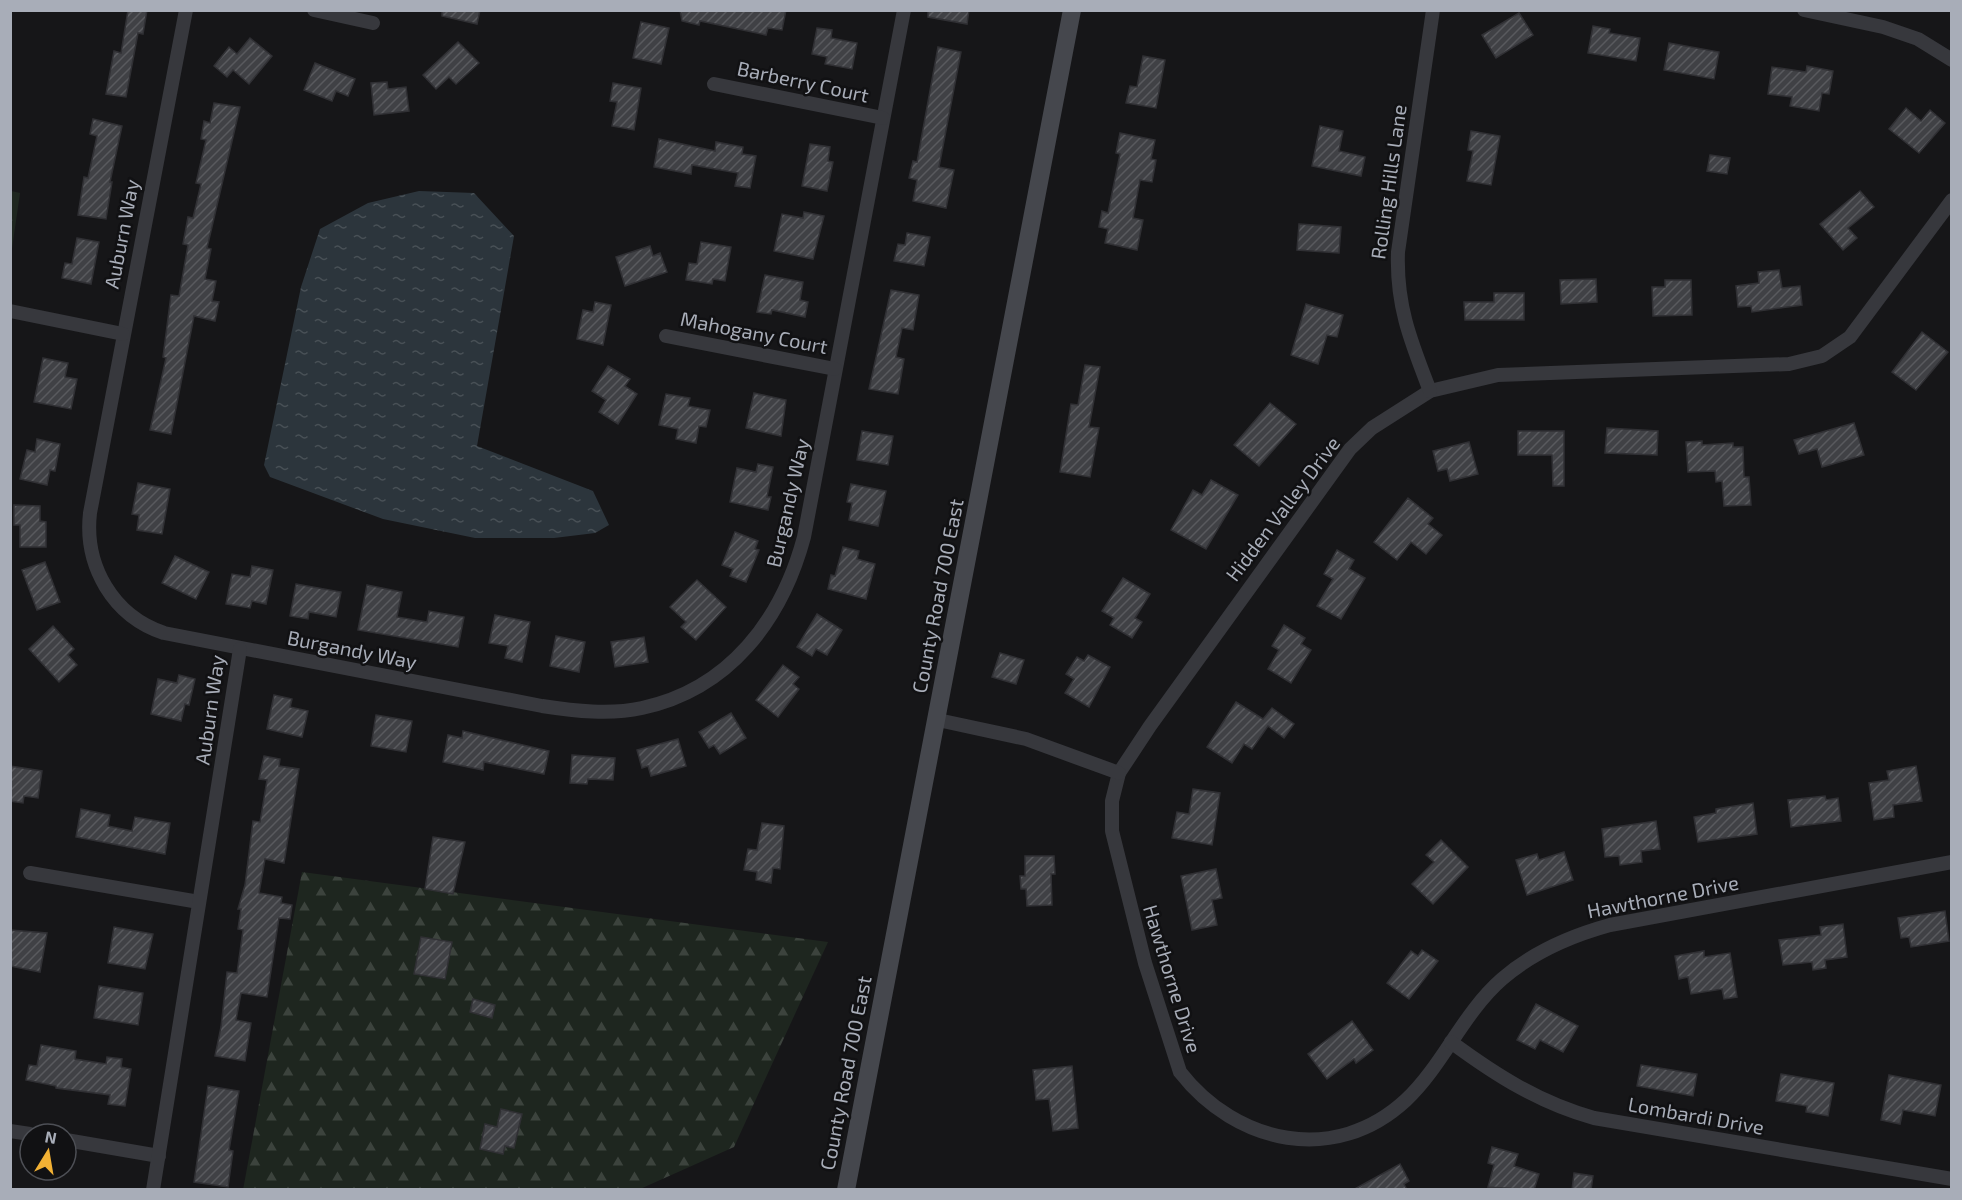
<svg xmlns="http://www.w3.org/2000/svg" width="1962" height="1200" font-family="'Exo 2',sans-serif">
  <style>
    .forest { fill: url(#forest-firs) }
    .water { fill: url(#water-ripples) }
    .building { fill: url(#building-hatch); stroke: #303034; stroke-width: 1.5 }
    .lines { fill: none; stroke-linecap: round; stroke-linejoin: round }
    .minor { stroke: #37383d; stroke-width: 14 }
    .secondary { stroke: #45474d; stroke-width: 18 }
    .labels { text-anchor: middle; stroke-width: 5; stroke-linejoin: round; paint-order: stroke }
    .street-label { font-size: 20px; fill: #a8adb8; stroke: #111113 }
  </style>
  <defs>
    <pattern id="forest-firs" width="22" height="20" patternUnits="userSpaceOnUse" patternTransform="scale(1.5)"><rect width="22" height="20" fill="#1e261f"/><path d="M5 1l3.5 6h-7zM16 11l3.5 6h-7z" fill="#3c433d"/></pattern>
    <pattern id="water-ripples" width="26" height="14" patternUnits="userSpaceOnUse" patternTransform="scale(1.5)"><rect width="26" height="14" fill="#2c353c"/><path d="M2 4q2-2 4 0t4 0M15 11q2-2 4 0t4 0" fill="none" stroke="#485056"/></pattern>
    <pattern id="building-hatch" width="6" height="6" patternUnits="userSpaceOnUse" patternTransform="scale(1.5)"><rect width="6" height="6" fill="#404145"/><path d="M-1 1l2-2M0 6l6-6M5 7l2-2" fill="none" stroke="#595a5e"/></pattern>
  </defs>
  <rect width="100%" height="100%" fill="#161618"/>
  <g class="forest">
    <path d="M11,191L20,193L11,255L10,191Z"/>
    <path d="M302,872L828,942L734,1147L640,1189L243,1190Z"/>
  </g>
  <path class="water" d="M419,191L474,193L514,236L477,446L593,491L609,525L595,533L554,538H475L383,519L270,477L264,465L301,287L320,229L368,203Z"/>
  <g class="building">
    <path d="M128,10H147L143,34L138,33L126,97L106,94L114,51L121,53Z"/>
    <path d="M442,10H480L477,24L442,16Z"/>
    <path d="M680,10H786L782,30L768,28L766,35L700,21L699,25L682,21Z"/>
    <path d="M928,10H969L967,24L928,17Z"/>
    <path d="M1519,13L1533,35L1496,58L1482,35Z"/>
    <path d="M641,22L669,28L661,64L633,58Z"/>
    <path d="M1593,26L1610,29L1609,33L1640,38L1636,61L1588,53Z"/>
    <path d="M817,28L832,30L831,38L857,43L852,69L825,64L827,57L812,54Z"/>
    <path d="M250,38L272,56L249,84L233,70L227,77L214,66L229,47L237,54Z"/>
    <path d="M458,42L479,63L456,84L449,77L436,89L423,75Z"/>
    <path d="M1669,43L1719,52L1714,79L1664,70Z"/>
    <path d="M938,47L961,52L939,167L954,170L946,208L913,201L917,180L909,178L913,161L917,162Z"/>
    <path d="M1143,56L1165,60L1156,108L1126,103L1130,86L1137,87Z"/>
    <path d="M315,63L355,79L348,96L336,91L332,101L304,90Z"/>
    <path d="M1807,66L1833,71L1829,94L1822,93L1819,111L1790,106L1792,97L1768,94L1772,67L1806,72Z"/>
    <path d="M387,82L388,89L406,87L409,111L374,115L371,83Z"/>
    <path d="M613,83L641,88L634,130L612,126L617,102L610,101Z"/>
    <path d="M214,103L240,107L207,248L211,249L205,279L216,281L212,301L219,302L215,321L194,316L171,434L150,430L166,358L163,357L171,295L179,296L188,245L183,244L188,217L193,218L201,184L196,183L206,140L201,139L204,121L210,123Z"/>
    <path d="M1906,108L1921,121L1930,110L1945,123L1919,153L1889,129Z"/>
    <path d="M93,119L122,126L110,182H112L106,219L78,215L84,177L88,178L97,136L90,134Z"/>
    <path d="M1320,126L1343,131L1339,151L1365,157L1361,176L1312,166Z"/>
    <path d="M1471,131L1500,136L1491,185L1467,181L1473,151L1468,150Z"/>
    <path d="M1120,133L1155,140L1151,159L1156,160L1152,182L1140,180L1133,218L1143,220L1137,250L1105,243L1108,229L1099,227L1102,211L1108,213L1120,154L1116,153Z"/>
    <path d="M659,139L715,151L716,142L743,147L742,154L756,156L750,188L735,186L738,173L692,165L691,174L654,167Z"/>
    <path d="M810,144L830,147L828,161L833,162L827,191L802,186Z"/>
    <path d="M1710,155L1730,158L1727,174L1707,171Z"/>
    <path d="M1860,191L1874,207L1848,228L1857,238L1843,250L1820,224Z"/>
    <path d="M804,212L824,216L813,259L774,251L782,214L803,218Z"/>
    <path d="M1299,224L1341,227L1339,253L1297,250Z"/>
    <path d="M907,233L930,237L924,266L894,261L898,244L905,245Z"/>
    <path d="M77,238L99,242L91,284L62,278L65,263L72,264Z"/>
    <path d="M701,242L731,247L725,281L713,279L712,284L686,280L689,263L697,264Z"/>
    <path d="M650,246L653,256L660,253L667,272L625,286L616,257Z"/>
    <path d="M1779,270L1782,288L1800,286L1802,305L1752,312L1751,306L1738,307L1736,286L1759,283L1758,272Z"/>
    <path d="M765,275L803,282L800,300L808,302L805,317L772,310L771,314L757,312Z"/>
    <path d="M1596,279L1597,302L1561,304L1560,280Z"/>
    <path d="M1665,280H1691L1692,315L1653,316L1652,287H1665Z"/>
    <path d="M891,290L919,295L913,330L902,328L896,357L904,359L898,394L869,389Z"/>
    <path d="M1494,293H1524V320H1465L1464,302H1494Z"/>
    <path d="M595,302L611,305L603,345L577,339L583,310L593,312Z"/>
    <path d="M1306,304L1343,315L1337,337L1327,335L1318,364L1291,355Z"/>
    <path d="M1922,332L1948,352L1916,390L1892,372Z"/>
    <path d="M43,358L68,363L65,377L77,379L71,409L34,402Z"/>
    <path d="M1085,365L1100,367L1089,427L1099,428L1090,477L1060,472L1071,404L1078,405Z"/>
    <path d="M608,366L630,379L625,386L637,394L618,424L599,412L606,400L592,391Z"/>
    <path d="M754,393L786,400L781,436L746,428Z"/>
    <path d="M666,394L690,398L688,406L710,410L706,427L699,426L696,443L676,439L678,429L659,425Z"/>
    <path d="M1270,403L1296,424L1259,466L1234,445Z"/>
    <path d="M1854,423L1864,455L1822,467L1817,449L1799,454L1794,440Z"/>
    <path d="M1607,428L1658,431L1657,455L1605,453Z"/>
    <path d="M862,431L893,436L888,465L857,460Z"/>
    <path d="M1518,431H1564V486H1553L1552,455H1518Z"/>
    <path d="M37,439L60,444L55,471L50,470L47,485L20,479L27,450L35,452Z"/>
    <path d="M1702,441V445L1733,443V447H1743L1744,477H1749L1751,505L1724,506L1722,481L1716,482L1715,471L1688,472L1686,442Z"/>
    <path d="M1469,442L1478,474L1450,481L1447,469L1438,471L1433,451Z"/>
    <path d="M758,464L773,467L767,497H771L768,510L730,502L737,468L756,472Z"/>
    <path d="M1211,480L1238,495L1206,549L1171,530L1193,490L1202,495Z"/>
    <path d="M138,483L170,489L162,534L137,530L139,515L132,514Z"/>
    <path d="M851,484L886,491L878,526L849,520L852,503L847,502Z"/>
    <path d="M1408,498L1433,518L1428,524L1442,535L1426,554L1411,542L1397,560L1374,542Z"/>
    <path d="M14,505L40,506V521L46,522V547H20V525H14Z"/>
    <path d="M735,532L758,541L755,549L759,550L746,582L730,576L733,569L722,565Z"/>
    <path d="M843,547L859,551L857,559L875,564L866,599L828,589L831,575L835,576Z"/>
    <path d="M1337,550L1354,560L1349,569L1365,578L1341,619L1317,606L1333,579L1324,574Z"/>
    <path d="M175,556L209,572L196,599L162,583Z"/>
    <path d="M45,562L60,602L37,610L22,570Z"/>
    <path d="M252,566L273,570L266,604L252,601L250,608L226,604L232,574L250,577Z"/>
    <path d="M1123,578L1150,594L1135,618L1142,622L1132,638L1110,625L1114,618L1102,611Z"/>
    <path d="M697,580L726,607L696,640L681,627L686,622L670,607Z"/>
    <path d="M296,584L341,592L336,617L309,612L308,619L290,616Z"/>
    <path d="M367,585L402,592L397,617L427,622L429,611L464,617L458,647L358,630Z"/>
    <path d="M817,614L842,630L827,655L816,649L812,656L797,647Z"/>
    <path d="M495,615L530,622L522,662L505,658L508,646L489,643Z"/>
    <path d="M1284,625L1305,638L1301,644L1311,650L1291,683L1268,669L1279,650L1272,646Z"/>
    <path d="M53,626L74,649L68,655L77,665L59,682L29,649Z"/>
    <path d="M556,636L585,642L579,672L550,666Z"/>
    <path d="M644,637L648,662L615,667L611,642Z"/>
    <path d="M1000,653L1024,660L1016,684L992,677Z"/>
    <path d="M1088,655L1110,667L1089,707L1065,693L1074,679L1066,674L1077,657L1084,661Z"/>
    <path d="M783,665L799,677L793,684L799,689L778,717L756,700Z"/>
    <path d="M179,675L195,679L189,705L185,704L181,721L151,714L158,679L177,683Z"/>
    <path d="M274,695L292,699L290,707L308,711L302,737L267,729Z"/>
    <path d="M1236,702L1263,719L1272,708L1294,724L1284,738L1268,726L1252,749L1244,744L1232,763L1207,747Z"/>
    <path d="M731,713L746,738L720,754L714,745L709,748L699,732Z"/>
    <path d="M376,715L412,721L406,752L371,746Z"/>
    <path d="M463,731L549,751L544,774L484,762L483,770L443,762L448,735L462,738Z"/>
    <path d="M678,739L686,766L651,776L648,766L642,768L637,750Z"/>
    <path d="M572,755L615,758L613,780L588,779L587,784L570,783Z"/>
    <path d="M264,756L280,759L279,766L299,769L284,863L265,859L259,893L282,897L281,903L292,905L290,919L279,918L267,997L241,993L236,1020L251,1023L245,1061L215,1056L221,1027L227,972L237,973L243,930L238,929L241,909H238L245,885L253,821L260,822L267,780L259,779Z"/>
    <path d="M10,766L42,771L38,798L24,796L23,803L10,801Z"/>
    <path d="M1916,766L1922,801L1893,805L1894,817L1874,820L1869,783L1889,780L1887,771Z"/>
    <path d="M1193,789L1220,793L1212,845L1172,838L1177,812L1189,814Z"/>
    <path d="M1825,796L1826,800L1838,798L1841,821L1791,827L1788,800Z"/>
    <path d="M1753,803L1757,834L1698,842L1694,817L1716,813V809Z"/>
    <path d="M81,809L110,815L108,826L132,831L135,817L170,823L165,854L76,837Z"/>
    <path d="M1656,821L1660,849L1641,851L1642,862L1620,865L1619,856L1605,857L1602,829Z"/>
    <path d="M762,823L784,826L780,869L773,868L771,883L756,880L757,872L744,870L748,849L757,850Z"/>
    <path d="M433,837L465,842L453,894L425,889Z"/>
    <path d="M1441,840L1468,867L1433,904L1412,884L1434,862L1426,855Z"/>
    <path d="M1564,852L1573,880L1527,895L1516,860L1537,854L1539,860Z"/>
    <path d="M1025,856H1054L1055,874H1051L1052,905L1027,906L1026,889H1021L1020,876H1025Z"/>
    <path d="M1216,869L1222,898L1212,900L1217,925L1192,930L1181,876Z"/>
    <path d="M1945,911L1949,941L1911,947L1909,937L1901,938L1898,918Z"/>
    <path d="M1843,924L1847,957L1825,960L1826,968L1813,970L1812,962L1783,965L1779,940L1821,935L1820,927Z"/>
    <path d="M114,927L153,934L145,969L108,963Z"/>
    <path d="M10,930L47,933L40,972L10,966Z"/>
    <path d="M421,937L452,942L445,979L414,974Z"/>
    <path d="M1422,950L1438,961L1409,999L1387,983L1411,951L1418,956Z"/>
    <path d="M1704,951V957L1730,953L1737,997L1724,999L1722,989L1691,994L1688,977L1679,979L1675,956Z"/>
    <path d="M99,986L143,993L138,1025L94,1018Z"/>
    <path d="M473,999L495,1005L492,1018L470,1012Z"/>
    <path d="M1536,1004L1578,1026L1563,1052L1540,1040L1535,1049L1517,1040Z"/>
    <path d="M1352,1021L1373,1050L1356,1063L1354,1059L1327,1079L1308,1054Z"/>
    <path d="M41,1045L76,1051L75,1059L106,1064L107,1057L122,1059L121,1067L131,1069L125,1106L108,1104L110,1095L56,1088V1086L26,1080L29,1065L37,1066Z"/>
    <path d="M1641,1065L1697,1074L1693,1096L1637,1086Z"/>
    <path d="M1072,1066L1078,1128L1053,1131L1049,1099L1036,1100L1033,1070Z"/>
    <path d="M1781,1074L1834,1083L1828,1116L1806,1112L1807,1106L1776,1101Z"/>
    <path d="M1889,1075L1941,1085L1935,1116L1903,1110L1900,1124L1881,1120Z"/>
    <path d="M208,1086L239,1091L229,1150L233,1151L228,1187L194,1182Z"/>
    <path d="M501,1109L522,1114L514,1148L505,1146L503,1154L480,1149L485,1124L497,1127Z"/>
    <path d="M1492,1147L1518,1154L1514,1166L1539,1174L1534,1190L1488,1187L1494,1165L1488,1163Z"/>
    <path d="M1400,1164L1409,1181L1404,1184L1407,1190H1353Z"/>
    <path d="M1574,1173L1593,1176L1591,1190H1572Z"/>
  </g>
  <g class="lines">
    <g class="minor">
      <path d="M186,10L90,513C84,566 113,616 164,633L542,706C575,711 610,715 642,708C730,689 782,619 804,537L904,10"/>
      <path d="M314,10L373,23"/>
      <path d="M1804,10L1883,27L1918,39L1952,60"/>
      <path d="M714,84L883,118"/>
      <path d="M1952,200L1850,337L1822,356L1789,364L1498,375L1430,391L1372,428L1350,449L1150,726L1119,773L1112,801V831L1145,963L1180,1072C1236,1144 1335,1166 1406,1100C1443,1065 1463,1013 1502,979C1533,952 1570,936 1610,925L1952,862"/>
      <path d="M10,311L123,334"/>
      <path d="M666,336L835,369"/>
      <path d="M1430,391C1411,342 1396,306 1398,252L1433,10"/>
      <path d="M938,720L1026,739L1119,773"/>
      <path d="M30,873L199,902"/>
      <path d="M1451,1042C1497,1076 1540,1103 1594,1118L1952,1179"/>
      <path d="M10,1131L30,1134"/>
      <path d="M66,1140L159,1156"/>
      <path d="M153,1190L240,649"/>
    </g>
    <path class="secondary" d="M846,1190L1072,10"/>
  </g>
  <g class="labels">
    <g class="street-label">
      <text transform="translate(803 82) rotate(12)" y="7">Barberry Court</text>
      <text transform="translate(1389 182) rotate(-82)" y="7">Rolling Hills Lane</text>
      <text transform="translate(122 234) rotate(-79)" y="7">Auburn Way</text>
      <text transform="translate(754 333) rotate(11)" y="7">Mahogany Court</text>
      <text transform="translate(788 503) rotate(-77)" y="7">Burgandy Way</text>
      <text transform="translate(1283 509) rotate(-53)" y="7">Hidden Valley Drive</text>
      <text transform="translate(938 596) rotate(-79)" y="7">County Road 700 East</text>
      <text transform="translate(352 650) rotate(11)" y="7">Burgandy Way</text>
      <text transform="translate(210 710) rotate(-82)" y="7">Auburn Way</text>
      <text transform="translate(1663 897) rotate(-11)" y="7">Hawthorne Drive</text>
      <text transform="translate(1172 979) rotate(73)" y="7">Hawthorne Drive</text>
      <text transform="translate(846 1073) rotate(-79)" y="7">County Road 700 East</text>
      <text transform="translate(1696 1116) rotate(10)" y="7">Lombardi Drive</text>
    </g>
  </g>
  <rect width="1962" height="1200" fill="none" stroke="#a8adb8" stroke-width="24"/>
  <g transform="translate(48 1152) rotate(11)"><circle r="28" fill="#111113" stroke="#4d4f55" stroke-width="1.5"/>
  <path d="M0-4.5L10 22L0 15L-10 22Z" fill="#f2b134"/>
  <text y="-9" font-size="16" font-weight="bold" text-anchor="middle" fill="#a8adb8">N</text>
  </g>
</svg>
